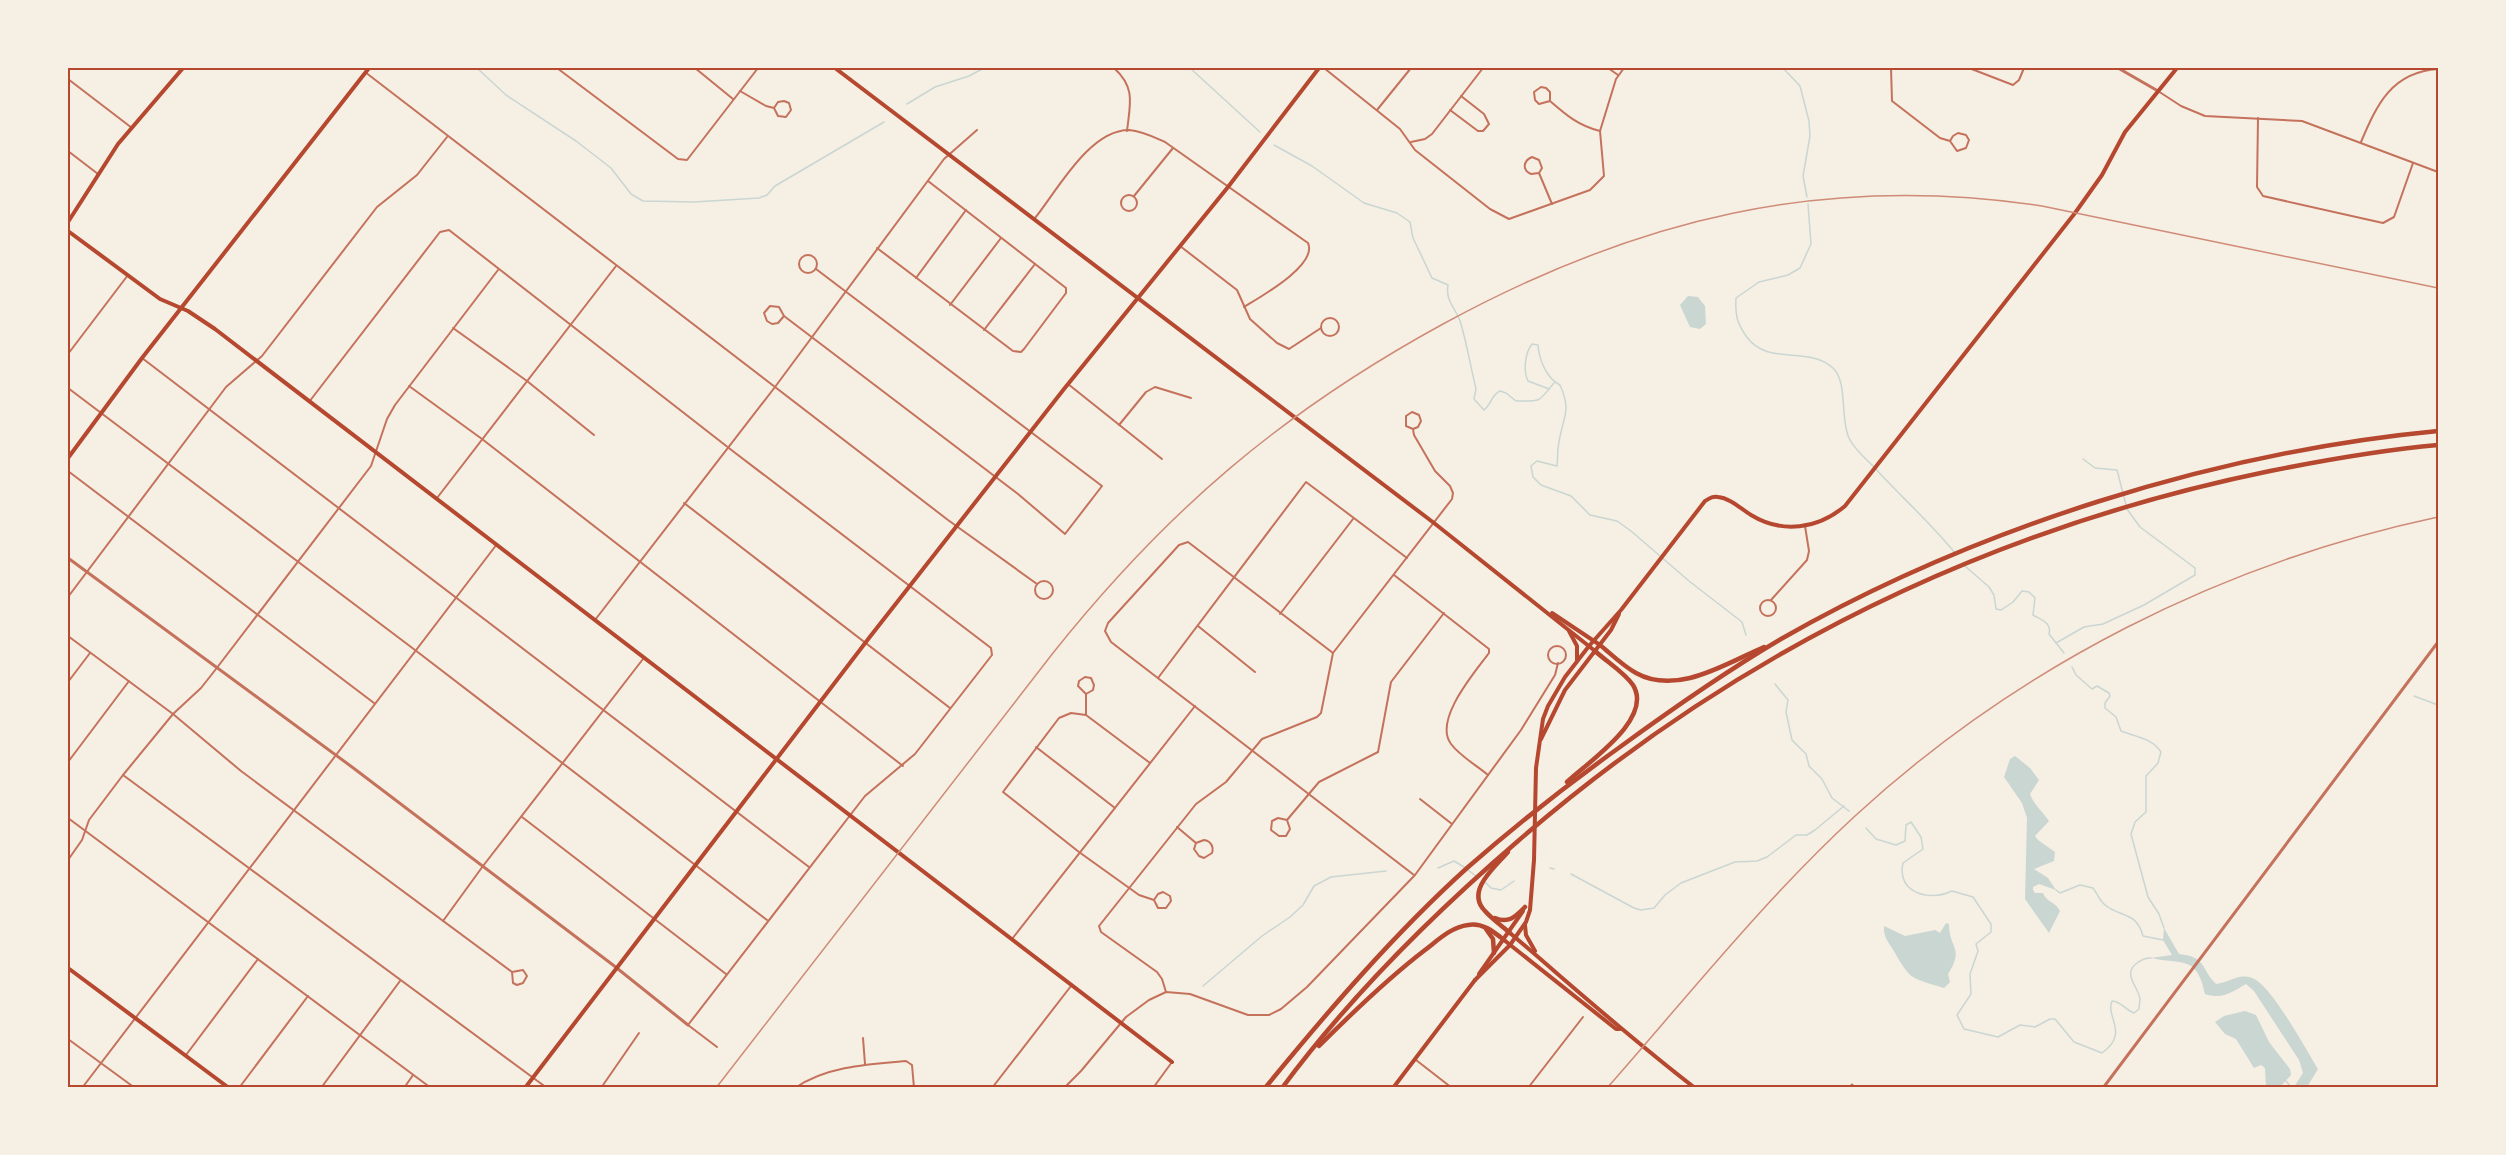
<svg xmlns="http://www.w3.org/2000/svg" width="2506" height="1155" font-family="'DM Sans',sans-serif">
  <style>
    .water { fill: #c9d6d2 }
    .lines { fill: none; stroke-linecap: round; stroke-linejoin: round }
    .stream { stroke: #c9d6d2; stroke-width: 1.5 }
    .minor { stroke: #c5725c; stroke-width: 2 }
    .tertiary { stroke: #c5725c; stroke-width: 3 }
    .secondary { stroke: #b5482f; stroke-width: 4 }
    .primary { stroke: #b5482f; stroke-width: 4 }
    .motorway { stroke: #b5482f; stroke-width: 4.5 }
    .rail { stroke: #cf8b77; stroke-width: 1.5 }
    .neatline { fill: none; stroke: #b5482f; stroke-width: 2 }
  </style>
  <rect width="100%" height="100%" fill="#f6efe4"/>
  <g class="water">
    <path d="M1688,296L1698,297L1705,306L1706,324L1700,329L1690,327L1680,305Z"/>
    <path d="M2015,756L2030,768L2039,780L2030,794C2034,805 2042,811 2049,821L2035,836L2038,840L2055,852L2054,861L2034,869L2048,878L2056,890L2039,884L2033,887V890L2035,893H2043C2046,902 2056,902 2060,911L2049,933L2025,899L2027,818L2022,803L2004,777L2010,759Z"/>
    <path d="M1946,923L1949,924C1949,949 1965,948 1948,974L1950,982L1944,988C1908,977 1911,980 1892,948C1887,940 1883,935 1884,926L1905,936L1935,930L1940,933Z"/>
    <path d="M2164,928L2179,954C2207,957 2200,968 2216,984C2229,983 2238,973 2252,978C2270,983 2307,1051 2318,1069L2307,1087H2294L2303,1073L2299,1060L2254,991L2246,984C2232,992 2222,1000 2205,994C2197,954 2181,965 2151,958L2172,955L2163,940Z"/>
    <path d="M2245,1011L2256,1015L2269,1042L2290,1069L2291,1075L2280,1087H2266L2265,1068L2261,1065L2254,1068L2236,1039L2225,1034L2215,1022L2224,1016Z"/>
  </g>
  <g class="lines">
    <g class="stream">
      <path d="M477,68L506,95L576,141L611,168L631,194L643,201L694,202L759,198L767,195L775,186L884,122"/>
      <path d="M1190,68L1260,132"/>
      <path d="M1783,68L1800,86L1809,121L1810,136L1803,176L1807,197"/>
      <path d="M907,104L935,87L969,76L984,68"/>
      <path d="M1274,145L1312,166L1364,203L1397,213L1410,222L1413,238L1432,278L1448,285C1445,302 1457,309 1461,324C1467,345 1471,368 1476,389L1474,399L1484,410C1492,404 1491,395 1500,391L1506,393L1516,401C1543,401 1537,403 1554,383"/>
      <path d="M1808,204L1811,244L1800,268L1788,275L1759,282L1736,298C1735,315 1737,323 1746,336C1768,367 1807,345 1833,368C1848,382 1840,419 1849,438C1854,449 1865,458 1873,466C1900,496 1930,522 1955,553"/>
      <path d="M1549,389L1528,381C1523,371 1525,353 1532,344L1538,345C1539,359 1546,378 1560,385C1572,412 1563,416 1559,442C1557,450 1558,458 1557,466L1537,461L1531,466L1533,477L1541,485L1571,496L1590,515L1617,521L1631,531L1689,581L1742,622L1746,635"/>
      <path d="M2083,459L2095,468L2117,470L2126,505"/>
      <path d="M1965,566L1989,587L1994,595L1996,609L2001,610L2013,602L2022,591L2029,592L2035,598L2033,615C2042,620 2052,623 2049,634L2064,653"/>
      <path d="M2056,643L2084,627L2103,624L2144,605L2195,575V568L2140,527L2127,509"/>
      <path d="M2072,667L2076,675L2092,689L2097,686L2109,693L2110,696L2105,703V708L2116,717L2121,731C2136,737 2152,738 2161,752L2158,763L2146,776V812L2135,822L2131,834L2148,897L2159,914L2164,928"/>
      <path d="M1775,684L1788,700L1786,712L1792,740L1806,754L1809,766L1822,779L1832,798L1849,811"/>
      <path d="M2414,696L2438,705"/>
      <path d="M1866,828L1876,839L1896,845L1905,841L1906,825L1911,822L1921,837L1923,849L1903,863C1896,893 1930,902 1952,891L1973,897L1991,924V932L1976,944L1978,951L1970,974L1971,994L1957,1015L1964,1029L1998,1037L2020,1025L2035,1027L2050,1019H2055L2074,1042L2102,1053C2130,1033 2105,1017 2112,1001C2121,1001 2125,1010 2134,1013L2139,1009C2139,1006 2140,1002 2140,999C2138,986 2122,974 2137,963C2142,959 2145,958 2151,958"/>
      <path d="M1438,868L1454,861L1464,867"/>
      <path d="M1550,868L1554,869"/>
      <path d="M1468,870L1476,876"/>
      <path d="M1571,874L1634,908L1641,910L1654,908L1665,895L1681,883L1735,862L1757,861L1767,857L1796,835H1807L1815,830L1844,806"/>
      <path d="M1485,882L1491,888L1501,890L1514,881"/>
      <path d="M2056,890L2060,893L2080,885L2093,888C2097,893 2100,901 2104,904C2119,918 2136,910 2143,936L2163,940"/>
      <path d="M1203,986L1262,936L1290,917L1303,905L1314,886L1331,877L1386,871"/>
      <path d="M2285,1080L2292,1088"/>
    </g>
    <g class="minor">
      <path d="M557,68L678,159L687,160L758,68"/>
      <path d="M695,68L733,99"/>
      <path d="M1058,68L1064,69L1069,68"/>
      <path d="M1114,68C1136,88 1130,104 1127,131"/>
      <path d="M1324,68L1400,129L1415,150L1490,209L1509,219L1590,190L1604,176L1600,131L1616,79L1624,68"/>
      <path d="M1608,68L1618,75"/>
      <path d="M1891,68L1892,101L1940,138L1950,141L1957,151L1966,148L1969,140L1966,135L1958,133L1953,136L1950,141"/>
      <path d="M1969,68L2013,85L2019,80L2024,68"/>
      <path d="M365,72L948,520L1037,584"/>
      <path d="M68,79L132,128"/>
      <path d="M740,91L766,106L774,108L778,116L786,117L791,110L789,103L784,101L778,102L774,108"/>
      <path d="M2158,91L2181,106L2205,116L2302,121L2438,172"/>
      <path d="M1550,101L1539,104L1535,100L1534,92L1541,87L1546,88L1550,92V101C1566,115 1579,126 1600,131"/>
      <path d="M1377,110L1411,68"/>
      <path d="M1450,110L1478,131H1483L1489,124L1484,114L1461,96"/>
      <path d="M2258,118L2257,187L2263,196L2383,223L2394,217L2413,163"/>
      <path d="M1411,142L1425,139L1432,134L1483,68"/>
      <path d="M2361,142C2377,104 2392,72 2438,69"/>
      <path d="M68,151L98,174"/>
      <path d="M1539,173L1542,168L1539,160L1532,157C1523,161 1522,170 1531,174L1539,173L1552,204"/>
      <circle cx="1129" cy="203" r="8"/>
      <path d="M1134,196L1173,148"/>
      <path d="M1035,218C1057,191 1089,130 1129,130C1142,131 1154,137 1165,142L1308,243C1318,265 1260,297 1244,307"/>
      <path d="M1180,246L1237,290L1250,319L1277,343L1289,349L1321,328"/>
      <path d="M877,248L1013,351L1021,352L1024,349L1066,293V288L928,181"/>
      <circle cx="808" cy="264" r="9"/>
      <path d="M916,278L966,210"/>
      <path d="M950,305L1001,238"/>
      <path d="M784,316L778,323L772,324L767,321L764,313L770,306L779,307L784,316L1018,494L1065,534L1102,486L816,269"/>
      <circle cx="1330" cy="327" r="9"/>
      <path d="M453,328L527,381L594,435"/>
      <path d="M984,330L1035,264"/>
      <path d="M68,354L128,275"/>
      <path d="M142,358L809,867"/>
      <path d="M1068,384L1162,459"/>
      <path d="M409,386L482,439L903,766"/>
      <path d="M68,388L415,650L767,920"/>
      <path d="M309,402L440,232L449,230L734,452L991,648L992,655L915,754L865,796L688,1025L717,1047"/>
      <path d="M1119,425L1146,392L1155,387L1191,398"/>
      <path d="M68,471L374,703"/>
      <path d="M437,498L616,266"/>
      <path d="M684,503L950,708"/>
      <path d="M1394,575L1489,649V653C1475,672 1433,720 1451,744C1460,756 1476,765 1488,775"/>
      <circle cx="1044" cy="590" r="9"/>
      <path d="M68,597L226,387L262,356L377,207L417,175L447,137"/>
      <circle cx="1768" cy="608" r="8"/>
      <path d="M1771,600L1807,560L1809,551L1805,526"/>
      <path d="M1280,614L1353,519"/>
      <path d="M595,620L775,387L944,159L977,130"/>
      <path d="M1198,626L1255,672"/>
      <path d="M68,636L173,714L241,771L512,972L513,983L517,985L523,983L527,976L523,970L512,972"/>
      <circle cx="1557" cy="655" r="9"/>
      <path d="M1333,653L1188,542L1179,545L1108,623L1105,631L1111,642L1414,875"/>
      <path d="M1158,678L1306,482L1407,558"/>
      <path d="M68,682L90,653"/>
      <path d="M1086,694L1093,690L1094,685L1091,678L1085,677L1079,681L1078,686L1086,694V715"/>
      <path d="M1036,747L1115,808"/>
      <path d="M68,762L129,681"/>
      <path d="M1150,763L1086,715L1071,713L1059,718L1003,792L1079,852L1139,895L1154,900L1158,908H1166L1171,901L1170,896L1163,892L1158,894L1154,900"/>
      <path d="M123,775L547,1088"/>
      <path d="M1420,799L1452,824"/>
      <path d="M522,817L726,974"/>
      <path d="M68,818L431,1088"/>
      <path d="M1287,820L1290,829L1286,836H1279L1271,830L1272,821L1278,818L1287,820L1319,782L1378,752L1391,682L1444,613"/>
      <path d="M1177,827L1196,843L1194,849L1199,856L1204,858L1212,853C1214,847 1211,841 1204,840L1196,843"/>
      <path d="M68,860L82,840L89,820L123,775L173,714L201,688L216,669L371,466L387,419L395,405L498,270"/>
      <path d="M443,921L483,866L643,659"/>
      <path d="M1012,939L1195,706"/>
      <path d="M1166,992L1162,979L1157,972L1101,932L1099,926L1196,804L1226,782L1262,739L1317,717L1321,713L1333,653L1452,499L1453,493L1450,486L1435,471L1414,435L1413,429L1418,427L1421,421L1419,415L1412,412L1406,416V426L1413,429"/>
      <path d="M863,1038L865,1064"/>
      <path d="M68,1039L135,1088"/>
      <path d="M186,1055L258,959"/>
      <path d="M1416,1060L1452,1088"/>
      <path d="M82,1088L497,544"/>
      <path d="M239,1088L308,996"/>
      <path d="M321,1088L400,981"/>
      <path d="M404,1088L413,1075"/>
      <path d="M601,1088L639,1033"/>
      <path d="M795,1088C826,1066 870,1064 906,1061L912,1065L914,1088"/>
      <path d="M992,1088L1071,986"/>
      <path d="M1064,1088L1081,1071L1126,1017L1149,1000L1166,992L1190,994L1248,1015H1269L1281,1009L1307,987L1415,875L1521,730L1555,675L1558,663"/>
      <path d="M1153,1088L1172,1062"/>
      <path d="M1528,1088L1583,1017"/>
    </g>
    <g class="tertiary">
      <path d="M2118,68L2158,91"/>
      <path d="M68,558L352,767L613,965L688,1025"/>
      <path d="M1850,1088L1852,1085"/>
      <path d="M2103,1088L2438,642"/>
    </g>
    <g class="secondary">
      <path d="M835,68L1434,523L1595,651"/>
      <path d="M68,231L160,299L188,311L215,329L1172,1062"/>
      <path d="M1552,613L1600,645"/>
      <path d="M1569,631L1577,646V660"/>
      <path d="M1541,739L1565,690L1611,630L1619,614"/>
      <path d="M1525,925L1526,935L1535,951"/>
      <path d="M1510,933C1571,985 1631,1039 1695,1088"/>
      <path d="M1504,940L1616,1029H1620"/>
      <path d="M68,968L229,1088"/>
      <path d="M1479,974L1523,911"/>
      <path d="M1475,980L1510,945L1526,922L1530,910L1534,860L1536,768L1543,719L1548,706L1565,677L1589,646L1621,610L1705,501C1710,498 1713,496 1718,497C1730,498 1741,509 1751,515C1782,534 1818,529 1845,506L2075,213L2102,175L2125,132L2177,68"/>
      <path d="M525,1088L869,638L1064,389L1228,187L1319,68"/>
      <path d="M1393,1088L1475,980"/>
    </g>
    <g class="primary">
      <path d="M68,222L118,144L183,68"/>
      <path d="M68,458L142,358L369,68"/>
    </g>
    <g class="motorway">
      <path d="M1600,645C1611,654 1623,666 1636,673C1677,696 1727,663 1764,647"/>
      <path d="M1567,782C1588,762 1654,719 1633,685C1624,672 1607,662 1595,651"/>
      <path d="M1508,852C1495,867 1465,891 1485,911C1492,919 1502,926 1510,933"/>
      <path d="M1495,918C1509,924 1516,916 1525,907"/>
      <path d="M1486,929L1493,939L1494,953"/>
      <path d="M1319,1046C1353,1012 1387,979 1425,950C1437,941 1451,927 1468,925C1482,922 1494,932 1504,940"/>
      <path d="M1265,1088C1328,1011 1394,934 1467,868C1516,825 1567,785 1620,747C1672,709 1725,672 1781,639C1975,528 2216,452 2438,431"/>
      <path d="M1282,1088C1350,996 1432,915 1518,841C1736,652 1987,529 2270,471C2325,460 2382,450 2438,445"/>
    </g>
    <g class="rail">
      <path d="M716,1088L1053,653C1167,510 1282,412 1443,324C1636,219 1823,173 2042,206L2438,288"/>
      <path d="M1607,1088C1688,996 1765,899 1855,816C2018,666 2222,563 2438,517"/>
    </g>
  </g>
  <rect width="2506" height="1155" fill="none" stroke="#f6efe4" stroke-width="138"/>
  <rect x="69" y="69" width="2368" height="1017" class="neatline"/>
</svg>
